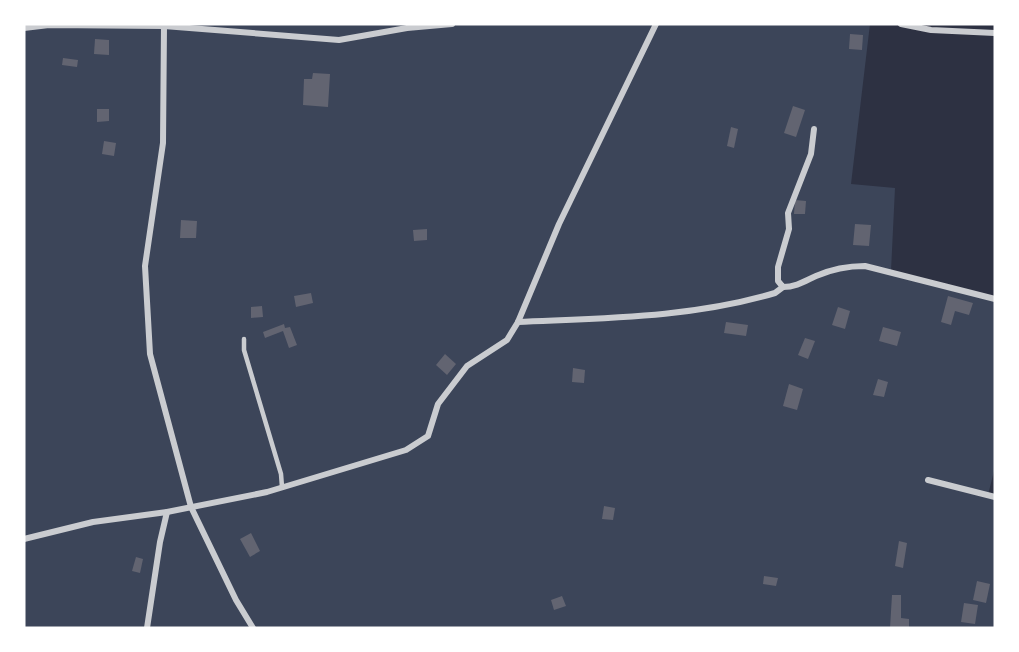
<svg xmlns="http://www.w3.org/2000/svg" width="1019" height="652" font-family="Lato,sans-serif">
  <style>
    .green { fill: #3c4559 }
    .building { fill: #626471 }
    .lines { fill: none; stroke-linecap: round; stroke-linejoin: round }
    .service { stroke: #caccd0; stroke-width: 4.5 }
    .minor { stroke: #caccd0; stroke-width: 6 }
  </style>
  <rect width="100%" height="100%" fill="#2d3142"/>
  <path class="green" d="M24,24H870L851,184L895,188L891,271L995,297V467L988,495L995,498V628H24Z"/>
  <g class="building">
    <path d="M850,34L863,35L862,50L849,49Z"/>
    <path d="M95,39L109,40V55L94,54Z"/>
    <path d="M63,58L78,60L77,67L62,65Z"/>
    <path d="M313,73L330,74L328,107L303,105L304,79H312Z"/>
    <path d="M793,106L805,110L796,137L784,133Z"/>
    <path d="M97,109H109V121L97,122Z"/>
    <path d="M731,127L738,129L734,148L727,146Z"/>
    <path d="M104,141L116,143L114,156L102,154Z"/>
    <path d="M795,200L806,201L805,214H794Z"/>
    <path d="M181,220L197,221L196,238H180Z"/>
    <path d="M855,224L871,225L869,246L853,245Z"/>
    <path d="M427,229V240L414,241L413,230Z"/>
    <path d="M311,293L313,303L296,307L294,296Z"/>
    <path d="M948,296L973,303L969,315L955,311L951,325L941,322Z"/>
    <path d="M262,306L263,317L251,318V307Z"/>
    <path d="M838,307L850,311L845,329L832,325Z"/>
    <path d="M726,322L748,325L746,336L724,333Z"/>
    <path d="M284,324L285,328L290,327L297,345L289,348L283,331L265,338L263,332Z"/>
    <path d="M883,327L901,332L897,346L879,341Z"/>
    <path d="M805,338L815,341L808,359L798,355Z"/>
    <path d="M445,354L456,364L447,375L436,365Z"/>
    <path d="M573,368L585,370L584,383L572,382Z"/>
    <path d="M878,379L888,382L884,397L873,395Z"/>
    <path d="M789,384L803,389L797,410L783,406Z"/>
    <path d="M604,506L615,508L613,520L602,519Z"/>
    <path d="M251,533L260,551L250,557L240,539Z"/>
    <path d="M899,541L907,543L903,568L895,566Z"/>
    <path d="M136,557L143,559L140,573L132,571Z"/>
    <path d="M764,576L778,578L776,586L763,584Z"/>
    <path d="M977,581L990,584L986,603L973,600Z"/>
    <path d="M892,595H901V618L909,619V628H890Z"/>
    <path d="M562,596L566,606L554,610L551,600Z"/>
    <path d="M964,603L978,605L975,624L961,622Z"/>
  </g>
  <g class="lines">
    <path class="service" d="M244,339V350L281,474L282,487"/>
    <g class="minor">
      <path d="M901,24L931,30L995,33"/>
      <path d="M164,26L163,143L145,266L150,354L191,507L236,600L253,628"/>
      <path d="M24,28L49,25L164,26L339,40L407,28L452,24"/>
      <path d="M814,129L811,154L788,213L789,229L778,267V281L783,287C796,287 805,281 816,276C832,269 847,266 865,266L995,299"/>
      <path d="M518,322C604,318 691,318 775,293L783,287"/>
      <path d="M928,480L995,497"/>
      <path d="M24,539L93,522L167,512L267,492L406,450L428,436L438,404L467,366L507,340L518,322L559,224L656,24"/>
      <path d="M147,628L160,542L167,512"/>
    </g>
  </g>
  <rect width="1019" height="652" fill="none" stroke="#ffffff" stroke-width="51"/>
</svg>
